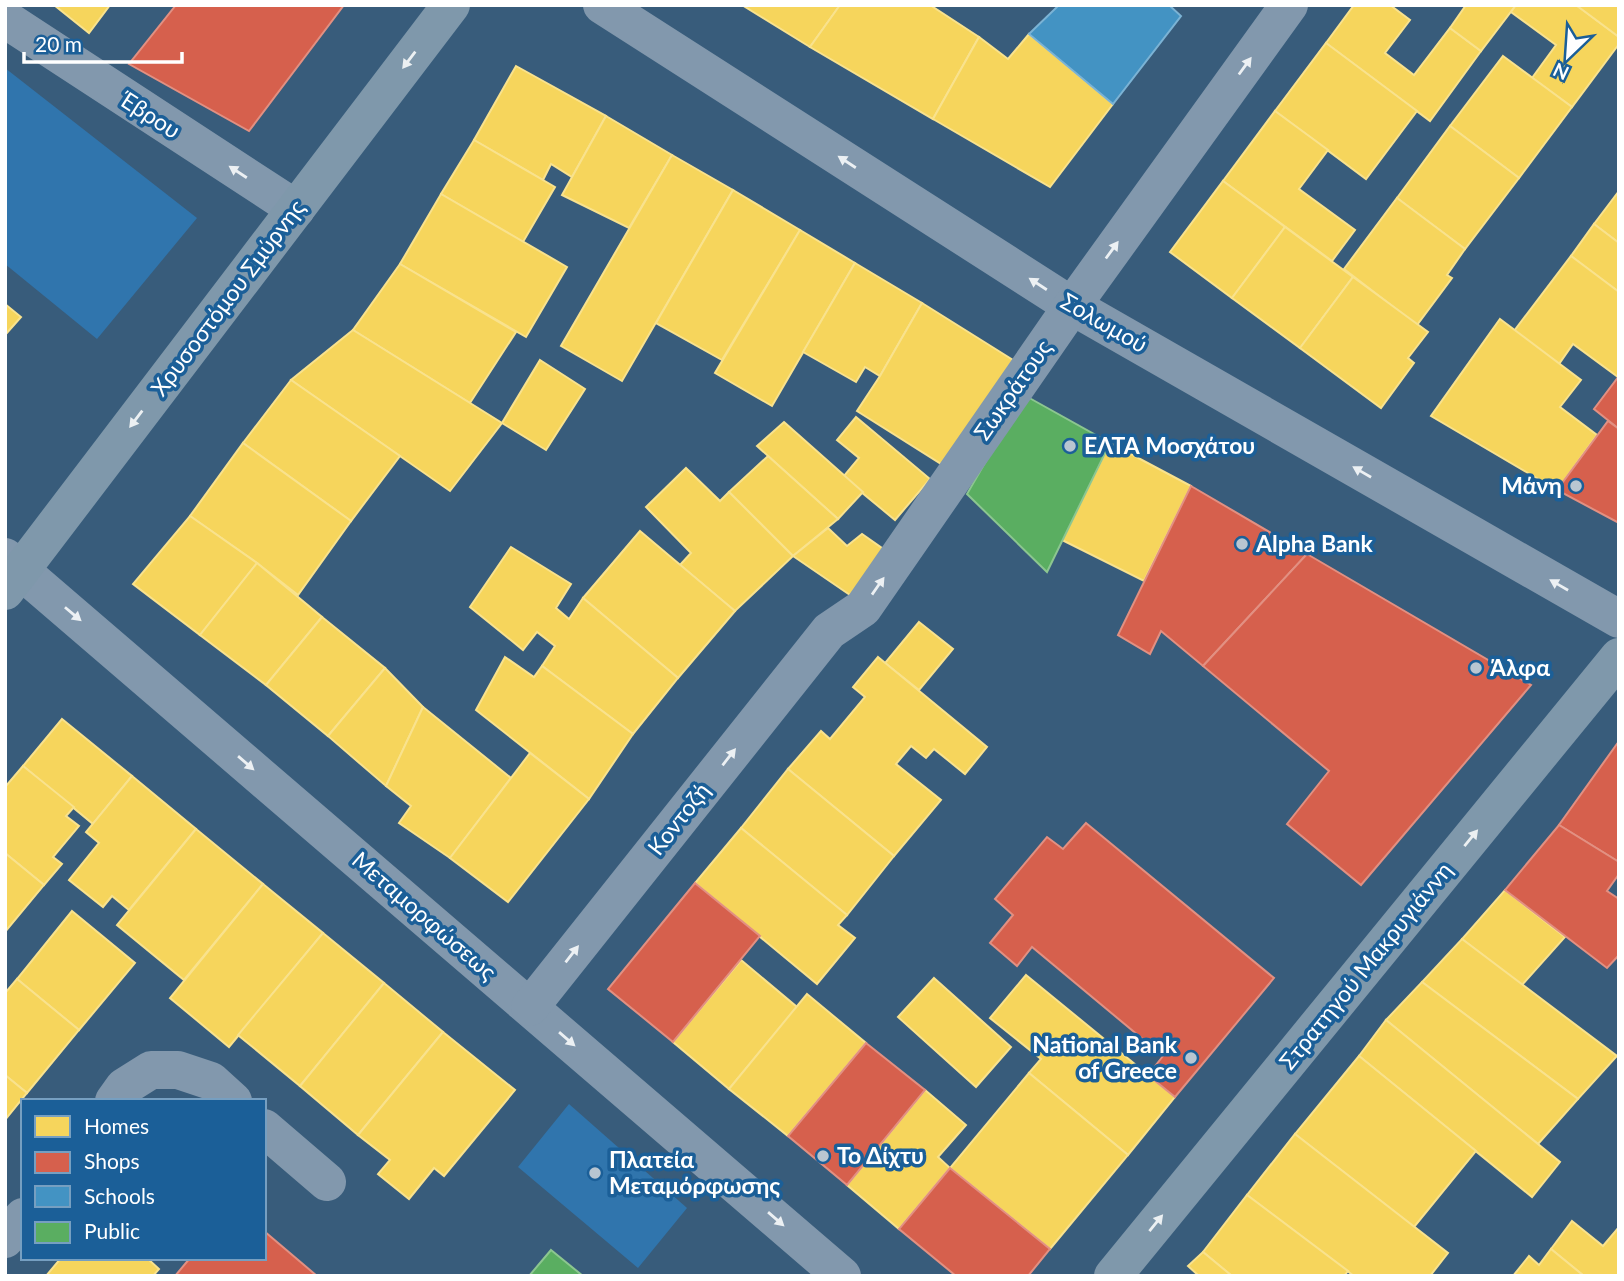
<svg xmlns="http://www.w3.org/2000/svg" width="1624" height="1281" font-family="Lato,sans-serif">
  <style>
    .green { fill: #3075ad }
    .homes { fill: #f6d55c; stroke: #f9e28d; stroke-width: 2 }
    .shops { fill: #d6604d; stroke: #e29082; stroke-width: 2 }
    .schools { fill: #4393c3; stroke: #7bb3d5; stroke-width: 2 }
    .public { fill: #5aae61; stroke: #8cc690; stroke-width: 2 }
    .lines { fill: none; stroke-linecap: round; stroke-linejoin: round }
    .minor { stroke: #8298ad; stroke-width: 38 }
    .major { stroke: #7f98ab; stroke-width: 38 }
    .oneway { fill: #ecf0f2 }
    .oneway2 { fill: #ecf0f3 }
    .poi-dot { fill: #b9c6d1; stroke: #1b5f98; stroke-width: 2.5 }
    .labels { text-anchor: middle; stroke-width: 7; stroke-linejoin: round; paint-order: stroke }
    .street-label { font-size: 23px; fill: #fff; stroke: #1b5f98 }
    .poi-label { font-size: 23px; font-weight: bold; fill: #fff; stroke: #1b5f98; text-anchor: start }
  </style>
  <rect width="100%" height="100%" fill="#385c7b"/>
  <g class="green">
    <path d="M5,68L197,218L97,339L5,264Z"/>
    <path d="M569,1104L687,1208L638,1268L518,1167Z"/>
  </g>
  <g class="homes">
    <path d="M54,5H110L89,33Z"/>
    <path d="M742,5H840L810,47Z"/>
    <path d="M840,5H930L979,37L933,119L810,47Z"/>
    <path d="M1354,5H1390L1410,20L1385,53L1414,75L1450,28L1481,51L1430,121L1326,43Z"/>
    <path d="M1466,5H1516L1481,51L1450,28Z"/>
    <path d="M1516,5H1576L1619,37V44L1572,107L1532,78L1556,45L1511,12Z"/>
    <path d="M1576,5H1619V37Z"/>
    <path d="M1029,34L1113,104L1050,187L933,119L979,37L1008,59Z"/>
    <path d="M1326,43L1417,111L1366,179L1275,111Z"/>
    <path d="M1503,56L1572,107L1519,178L1450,126Z"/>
    <path d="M516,66L606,116L572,177L551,164L543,180L474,140Z"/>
    <path d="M1275,111L1328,150L1299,189L1355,230L1332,261L1223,181Z"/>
    <path d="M606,116L672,155L629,228L562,195Z"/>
    <path d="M1450,126L1519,178L1465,249L1397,198Z"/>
    <path d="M474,140L555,187L523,242L441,194Z"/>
    <path d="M672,155L733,190L622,381L561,346Z"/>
    <path d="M1223,181L1285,227L1232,298L1170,252Z"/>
    <path d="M733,190L800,230L722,360L656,323Z"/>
    <path d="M1619,191V243L1594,224Z"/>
    <path d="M441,194L567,267L526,337L400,264Z"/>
    <path d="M1397,198L1465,249L1447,275L1452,278L1417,325L1344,269Z"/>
    <path d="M1594,224L1619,243V292L1571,256Z"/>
    <path d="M1285,227L1353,277L1300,348L1232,298Z"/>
    <path d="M800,230L855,263L772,406L715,373Z"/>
    <path d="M1571,256L1619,292L1618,377L1573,344L1559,364L1514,331Z"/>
    <path d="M855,263L922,303L880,376L865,367L856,382L803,352Z"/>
    <path d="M400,264L516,332L470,403L353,330Z"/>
    <path d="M1353,277L1428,332L1408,358L1414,363L1381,408L1300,348Z"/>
    <path d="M922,303L1013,360L946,467L857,411L880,376Z"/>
    <path d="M5,304L21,317L5,335Z"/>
    <path d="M1500,319L1581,380L1560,407L1597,435L1557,490L1431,416Z"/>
    <path d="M353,330L502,423L450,491L291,380Z"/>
    <path d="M540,360L585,389L546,450L502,423Z"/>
    <path d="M291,380L400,456L351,521L243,443Z"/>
    <path d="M856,417L930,479L895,520L843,477L859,458L837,440Z"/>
    <path d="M784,422L863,492L838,519L757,446Z"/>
    <path d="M243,443L351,521L298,595L257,563L190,516Z"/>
    <path d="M1110,443L1191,486L1144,581L1062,540Z"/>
    <path d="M768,456L838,519L793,556L729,492Z"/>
    <path d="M686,468L720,501L729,492L793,556L735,611L680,565L691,553L646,507Z"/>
    <path d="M190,516L257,563L200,635L133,584Z"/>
    <path d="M828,528L847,546L862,534L889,553L850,595L793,556Z"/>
    <path d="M640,531L735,611L678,678L583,598Z"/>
    <path d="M511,547L571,584L556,608L569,619L583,598L678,678L633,734L542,666L555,646L537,632L523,650L470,607Z"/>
    <path d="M257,563L322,617L266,685L200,635Z"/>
    <path d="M322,617L385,668L328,736L266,685Z"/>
    <path d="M919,622L953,649L919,690L885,663Z"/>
    <path d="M505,657L534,677L542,666L633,734L589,799L476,710Z"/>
    <path d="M878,657L987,747L965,774L934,749L926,758L911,746L896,764L941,800L894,856L788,769L821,731L830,739L865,697L853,687Z"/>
    <path d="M385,668L423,707L386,786L328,736Z"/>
    <path d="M423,707L511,778L450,858L399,823L411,806L386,786Z"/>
    <path d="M62,719L132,776L93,824L23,766Z"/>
    <path d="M530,753L589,799L508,902L450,858Z"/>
    <path d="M23,766L74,807L66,816L79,826L53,857L62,864L44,885L5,853V787Z"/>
    <path d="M788,769L894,856L847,915L741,828Z"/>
    <path d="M132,776L196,829L129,910L112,896L103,907L69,880L99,843L86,832Z"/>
    <path d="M741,828L847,915L838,925L855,938L817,984L695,883Z"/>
    <path d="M196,829L263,884L184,980L117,925Z"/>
    <path d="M5,853L44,885L5,932Z"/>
    <path d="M263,884L323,933L229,1047L170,998Z"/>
    <path d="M1505,890L1565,937L1522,985L1462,939Z"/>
    <path d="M72,911L135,963L79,1030L17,979Z"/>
    <path d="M323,933L384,983L300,1086L238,1035Z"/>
    <path d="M1462,939L1617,1056L1578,1099L1422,982Z"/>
    <path d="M741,960L797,1007L729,1089L673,1042Z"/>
    <path d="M1026,975L1175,1097L1128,1155L1029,1073L1041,1059L990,1018Z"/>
    <path d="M934,978L1011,1047L976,1087L898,1017Z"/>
    <path d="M17,979L79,1030L27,1093L5,1075V993Z"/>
    <path d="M1422,982L1578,1099L1538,1144L1386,1020Z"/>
    <path d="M384,983L443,1032L358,1135L300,1086Z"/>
    <path d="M807,994L866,1043L788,1136L729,1089Z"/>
    <path d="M1386,1020L1560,1162L1532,1197L1359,1056Z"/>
    <path d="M443,1032L515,1090L444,1176L434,1168L409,1199L378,1174L390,1160L358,1135Z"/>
    <path d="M1359,1056L1476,1151L1414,1227L1295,1134Z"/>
    <path d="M1029,1073L1128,1155L1050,1249L950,1168Z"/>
    <path d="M5,1075L27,1093L5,1120Z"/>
    <path d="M925,1090L966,1125L938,1157L950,1168L899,1229L847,1185Z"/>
    <path d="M1295,1134L1448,1253L1430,1276H1354L1247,1195Z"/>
    <path d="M1247,1195L1348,1271L1344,1276H1232L1203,1252Z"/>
    <path d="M1572,1221L1603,1246L1619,1227V1276H1584L1551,1249Z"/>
    <path d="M1551,1249L1584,1276H1513L1529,1256L1539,1265Z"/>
    <path d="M1203,1252L1232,1276H1199L1188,1266Z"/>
    <path d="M61,1258H147L159,1269L153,1276H46Z"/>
  </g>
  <g class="shops">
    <path d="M176,5H344L249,131L129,64Z"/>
    <path d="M1619,376V429L1594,409Z"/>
    <path d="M1608,421L1619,429V523L1557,490Z"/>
    <path d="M1191,486L1307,554L1203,666L1161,631L1150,654L1118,635Z"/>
    <path d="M1307,554L1531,685L1361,885L1287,824L1329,771L1203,666Z"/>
    <path d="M1619,741V862L1559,825Z"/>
    <path d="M1086,823L1274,978L1175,1097L1148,1075L1163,1056L1032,947L1017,966L990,943L1013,915L995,899L1047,837L1063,849Z"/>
    <path d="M1559,825L1619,862V874L1607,891L1619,899V955L1607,968L1505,890Z"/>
    <path d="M695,883L760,936L673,1042L608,989Z"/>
    <path d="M866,1043L925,1090L847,1185L788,1136Z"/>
    <path d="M950,1168L1050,1249L1028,1276H956L899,1229Z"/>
    <path d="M264,1231L317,1276H175L190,1258H264Z"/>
  </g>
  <path class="schools" d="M1055,5H1169L1181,16L1113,104L1029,34L1057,7Z"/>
  <g class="public">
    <path d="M1024,395L1110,443L1047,572L967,494Z"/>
    <path d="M551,1250L583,1276H529Z"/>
  </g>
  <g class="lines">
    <g class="minor">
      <path d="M602,5L1072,306L1619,619"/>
      <path d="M5,19L296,209"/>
      <path d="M5,557L842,1276"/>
      <path d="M530,1007L829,631L863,608L1072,306L1289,5"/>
      <path d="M114,1101L124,1087L151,1070H178L211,1081L233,1101"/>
      <path d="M264,1128L327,1182"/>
      <path d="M5,1239L23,1217"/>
    </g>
    <g class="major">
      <path d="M5,591L451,5"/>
      <path d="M1113,1276L1619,657"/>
    </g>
  </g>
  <defs><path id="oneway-solid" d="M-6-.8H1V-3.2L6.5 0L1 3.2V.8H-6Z" transform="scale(1.75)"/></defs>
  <g class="oneway">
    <use href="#oneway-solid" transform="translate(409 60) rotate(127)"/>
    <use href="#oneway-solid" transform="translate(136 419) rotate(127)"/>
    <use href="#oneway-solid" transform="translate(1471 838) rotate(-51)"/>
    <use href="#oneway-solid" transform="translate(1156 1223) rotate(-51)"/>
  </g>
  <g class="oneway2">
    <use href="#oneway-solid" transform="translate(1245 66) rotate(-54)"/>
    <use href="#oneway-solid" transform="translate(847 162) rotate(-147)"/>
    <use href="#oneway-solid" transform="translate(238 172) rotate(-147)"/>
    <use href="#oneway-solid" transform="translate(1112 250) rotate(-54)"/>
    <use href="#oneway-solid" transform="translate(1038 284) rotate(-147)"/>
    <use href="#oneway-solid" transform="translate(1362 472) rotate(-150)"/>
    <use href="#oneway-solid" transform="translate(1559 585) rotate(-150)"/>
    <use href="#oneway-solid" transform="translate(878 586) rotate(-55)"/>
    <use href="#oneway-solid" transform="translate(73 614) rotate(40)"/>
    <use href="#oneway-solid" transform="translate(729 757) rotate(-52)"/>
    <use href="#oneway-solid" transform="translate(246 763) rotate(41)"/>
    <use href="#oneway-solid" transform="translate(572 954) rotate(-52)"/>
    <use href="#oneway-solid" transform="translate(567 1039) rotate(41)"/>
    <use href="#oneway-solid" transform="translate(776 1219) rotate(41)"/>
  </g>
  <g class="poi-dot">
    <circle cx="1070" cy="446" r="7"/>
    <circle cx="1576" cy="486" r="7"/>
    <circle cx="1242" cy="544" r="7"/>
    <circle cx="1476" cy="668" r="7"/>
    <circle cx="1191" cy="1058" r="7"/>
    <circle cx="823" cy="1156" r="7"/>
    <circle cx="595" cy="1173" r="7"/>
  </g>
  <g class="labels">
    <g class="street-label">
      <text transform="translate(150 115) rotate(33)" y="8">Έβρου</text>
      <text transform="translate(228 298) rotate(-53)" y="8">Χρυσοστόμου Σμύρνης</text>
      <text transform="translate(1104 323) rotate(30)" y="8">Σολωμού</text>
      <text transform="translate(1013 390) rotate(-55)" y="8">Σωκράτους</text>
      <text transform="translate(679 819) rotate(-52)" y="8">Κοντοζή</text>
      <text transform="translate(424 916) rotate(41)" y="8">Μεταμορφώσεως</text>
      <text transform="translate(1366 966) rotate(-51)" y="8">Στρατηγού Μακρυγιάννη</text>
    </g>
    <g class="poi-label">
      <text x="1084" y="454">ΕΛΤΑ Μοσχάτου</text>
      <text x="1562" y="494" text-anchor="end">Μάνη</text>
      <text x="1256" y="552">Alpha Bank</text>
      <text x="1490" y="676">Άλφα</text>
      <text x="1177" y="1053" text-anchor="end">National Bank<tspan x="1177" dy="26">of Greece</tspan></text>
      <text x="837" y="1164">Το Δίχτυ</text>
      <text x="609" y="1168">Πλατεία<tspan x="609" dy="26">Μεταμόρφωσης</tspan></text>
    </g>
  </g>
  <rect width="1624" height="1281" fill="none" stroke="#ffffff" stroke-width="14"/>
  <rect x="21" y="1099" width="245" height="161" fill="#1b5f98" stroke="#769fc1" stroke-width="2"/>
  <rect x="35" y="1116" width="35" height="21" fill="#f6d55c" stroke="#769fc1" stroke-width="2"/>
  <text x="84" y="1134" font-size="21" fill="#ffffff">Homes</text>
  <rect x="35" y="1152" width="35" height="21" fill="#d6604d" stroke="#769fc1" stroke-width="2"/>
  <text x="84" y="1169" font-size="21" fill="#ffffff">Shops</text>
  <rect x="35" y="1186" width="35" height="21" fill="#4393c3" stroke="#769fc1" stroke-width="2"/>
  <text x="84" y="1204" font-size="21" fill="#ffffff">Schools</text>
  <rect x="35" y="1222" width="35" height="21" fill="#5aae61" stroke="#769fc1" stroke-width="2"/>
  <text x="84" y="1239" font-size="21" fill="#ffffff">Public</text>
  <g transform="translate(1568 56) rotate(205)" stroke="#1b5f98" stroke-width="5" paint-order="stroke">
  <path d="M0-5L12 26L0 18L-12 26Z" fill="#ffffff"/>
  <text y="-10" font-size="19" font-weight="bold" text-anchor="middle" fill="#ffffff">N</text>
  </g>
  <path d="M24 52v10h158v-10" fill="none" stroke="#ffffff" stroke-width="3.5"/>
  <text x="35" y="52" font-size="21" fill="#ffffff" stroke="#1b5f98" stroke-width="5" paint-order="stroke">20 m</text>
</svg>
